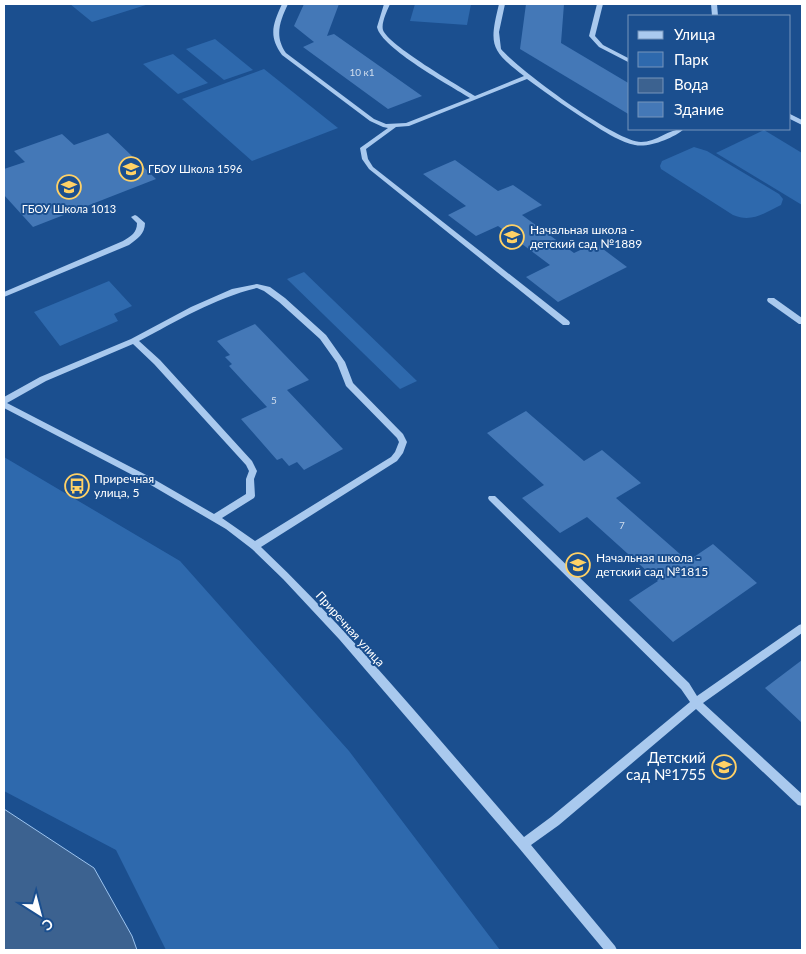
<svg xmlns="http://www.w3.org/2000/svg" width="806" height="954" font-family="Lato,sans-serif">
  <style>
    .green { fill: #2e69ad }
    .water { fill: #3c6290; stroke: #9cc4f0 }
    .building { fill: #4478b7 }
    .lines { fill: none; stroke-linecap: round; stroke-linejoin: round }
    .minor { fill: #a9c9ee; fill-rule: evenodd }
    .labels { text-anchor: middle; stroke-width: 4; stroke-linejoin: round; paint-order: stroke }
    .number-label { font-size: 10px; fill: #d0dded }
    .far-poi-label { font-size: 11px; fill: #fff; stroke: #1b4f8f; text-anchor: start }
    .poi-label { font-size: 12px; fill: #fff; stroke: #1b4f8f; text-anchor: start }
    .street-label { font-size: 12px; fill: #fff; stroke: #1b4f8f }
    .near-poi-label { font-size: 15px; fill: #fff; stroke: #1b4f8f; text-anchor: end }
  </style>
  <rect width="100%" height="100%" fill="#1b4f8f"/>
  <g class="green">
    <path d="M70,4H149L92,22Z"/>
    <path d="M415,4H471L467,25L410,21Z"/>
    <path d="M215,39L253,70L224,80L186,49Z"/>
    <path d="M173,54L208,83L178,94L143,64Z"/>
    <path d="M264,69L338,128L252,161L182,99Z"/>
    <path d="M764,130L802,153V205L716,153Z"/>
    <path d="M694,147L707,151L779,194L783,199L781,205C764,213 752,223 733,215L661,169L660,166L662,161Z"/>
    <path d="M304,272L417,381L400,389L287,279Z"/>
    <path d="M109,281L132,306L114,314L118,321L60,346L34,312Z"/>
    <path d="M4,457L180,561L349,751L500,950H166L116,850L4,791Z"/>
  </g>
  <path class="water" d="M4,809L94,868L132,936L137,950H4Z"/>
  <g class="building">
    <path d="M304,4H339L327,36L334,34L422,96L388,109L303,47L314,42L294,26Z"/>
    <path d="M526,4H564L561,43L630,84V115L520,49Z"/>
    <path d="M108,133L156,179L33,227L4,195V169L25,162L14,151L62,134L74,145Z"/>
    <path d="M455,160L498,191L513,185L542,205L522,215L574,253L595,243L627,267L558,302L526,277L550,265L498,226L476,236L448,215L466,206L423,174Z"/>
    <path d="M255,324L309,380L287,390L343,449L304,470L297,462L289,466L282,458L277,460L241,419L267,407L229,366L232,364L225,357L230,355L217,341Z"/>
    <path d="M526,411L584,461L602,450L641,483L616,498L688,561L713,544L757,583L673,642L629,600L658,581L587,517L560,533L522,498L544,485L487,433Z"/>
    <path d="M802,660V723L765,688Z"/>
  </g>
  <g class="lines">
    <g class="minor">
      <path d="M282,4H288C280,21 274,36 286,53L374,119L386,124L406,123L470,98C451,86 381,48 377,27L384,4H390C387,11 381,23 383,30C388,45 459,86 475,96L524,76C490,50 489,45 499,4H505L499,32L501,49C519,70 615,141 641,142C657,142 668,129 684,129C674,138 649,148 635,145C621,142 608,134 597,127C573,112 550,96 527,79L409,126L396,127L366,149L368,159L373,167L569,321L570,323L569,325H563L369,169L362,159L360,148L388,128L383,127L370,121L282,55C268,36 273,24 282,4Z"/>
      <path d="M597,4H603L595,36L603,45L630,59V63L599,47L589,36Z"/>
      <path d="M711,4H717L718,16H712Z"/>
      <path d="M790,114L802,120V125L790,119Z"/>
      <path d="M135,215L137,216L145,223C145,234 137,239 129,245L4,297V292L123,241C131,236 137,233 137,223L131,217Z"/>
      <path d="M257,284L270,287L285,298L326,335L345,362L353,383L403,434L407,442L403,453L397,461L261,547C355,636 438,739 524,837L551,817L690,702L681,689L489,500L488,498L489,496H495L689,683L697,696L799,625L802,624V633L703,703L802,794V806L798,805L696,709L559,825L531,845L615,946L617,950H604L519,848L339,639L283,579L252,549L226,529L144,481L4,408V397L40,377L131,339L191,307L232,289ZM257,288L264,291L279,302L320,339L337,363L346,386L397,438L399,442L395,452L391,457L255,541L222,518L254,498L255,496L254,479L257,471L252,461L160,360L139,341C177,321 215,298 257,288ZM133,344L154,364L246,465L249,471L246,479V494L214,514L150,477L7,403L46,381Z"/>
      <path d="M768,298H774L802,318V324H799L768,302L767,300Z"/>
    </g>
  </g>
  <defs>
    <g id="school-ring" transform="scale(1.25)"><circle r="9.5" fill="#1b4f8f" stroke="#ffd166" stroke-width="1.5"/><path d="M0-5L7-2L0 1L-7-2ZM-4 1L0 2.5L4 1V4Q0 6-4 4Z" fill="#ffd166"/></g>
    <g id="bus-ring" transform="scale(1.25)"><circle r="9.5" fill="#1b4f8f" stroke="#ffd166" stroke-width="1.5"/><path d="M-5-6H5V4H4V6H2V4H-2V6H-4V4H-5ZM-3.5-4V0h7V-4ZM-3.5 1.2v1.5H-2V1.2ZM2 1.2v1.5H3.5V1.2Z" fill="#ffd166"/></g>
  </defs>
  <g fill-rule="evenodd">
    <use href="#school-ring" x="131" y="169"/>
    <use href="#school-ring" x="69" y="187"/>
    <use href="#school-ring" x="512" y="237"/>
    <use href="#bus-ring" x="77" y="486"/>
    <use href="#school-ring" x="578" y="565"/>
    <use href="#school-ring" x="724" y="767"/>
  </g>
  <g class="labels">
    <g class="number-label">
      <text x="362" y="76">10 к1</text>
      <text x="274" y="404">5</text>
      <text x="622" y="529">7</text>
    </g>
    <g class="far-poi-label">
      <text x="148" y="173">ГБОУ Школа 1596</text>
      <text x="69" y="213" text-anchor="middle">ГБОУ Школа 1013</text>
    </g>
    <g class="poi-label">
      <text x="530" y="234">Начальная школа -<tspan x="530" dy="14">детский сад №1889</tspan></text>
      <text x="94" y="483">Приречная<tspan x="94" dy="14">улица, 5</tspan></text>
      <text x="596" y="562">Начальная школа -<tspan x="596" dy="14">детский сад №1815</tspan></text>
    </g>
    <g class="street-label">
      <text transform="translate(350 629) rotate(48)" y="4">Приречная улица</text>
    </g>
    <g class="near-poi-label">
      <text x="706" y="763">Детский<tspan x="706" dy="17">сад №1755</tspan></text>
    </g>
  </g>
  <rect width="806" height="954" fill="none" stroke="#ffffff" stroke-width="10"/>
  <rect x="628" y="15" width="162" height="115" fill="#1b4f8f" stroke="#7695bc"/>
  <rect x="638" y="31" width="25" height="8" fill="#a9c9ee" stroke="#7695bc"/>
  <text x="674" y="40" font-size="15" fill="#ffffff">Улица</text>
  <rect x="638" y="52" width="25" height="15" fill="#2e69ad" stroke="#7695bc"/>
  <text x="674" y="65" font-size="15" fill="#ffffff">Парк</text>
  <rect x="638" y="78" width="25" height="15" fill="#3c6290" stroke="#7695bc"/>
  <text x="674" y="90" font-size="15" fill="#ffffff">Вода</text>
  <rect x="638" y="102" width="25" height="15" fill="#4478b7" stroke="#7695bc"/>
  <text x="674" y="115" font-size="15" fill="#ffffff">Здание</text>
  <g transform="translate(40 914) rotate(144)" stroke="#1b4f8f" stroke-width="4" paint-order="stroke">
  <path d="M0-4L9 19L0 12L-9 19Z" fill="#ffffff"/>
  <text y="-8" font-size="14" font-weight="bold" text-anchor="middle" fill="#ffffff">С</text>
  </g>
</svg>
